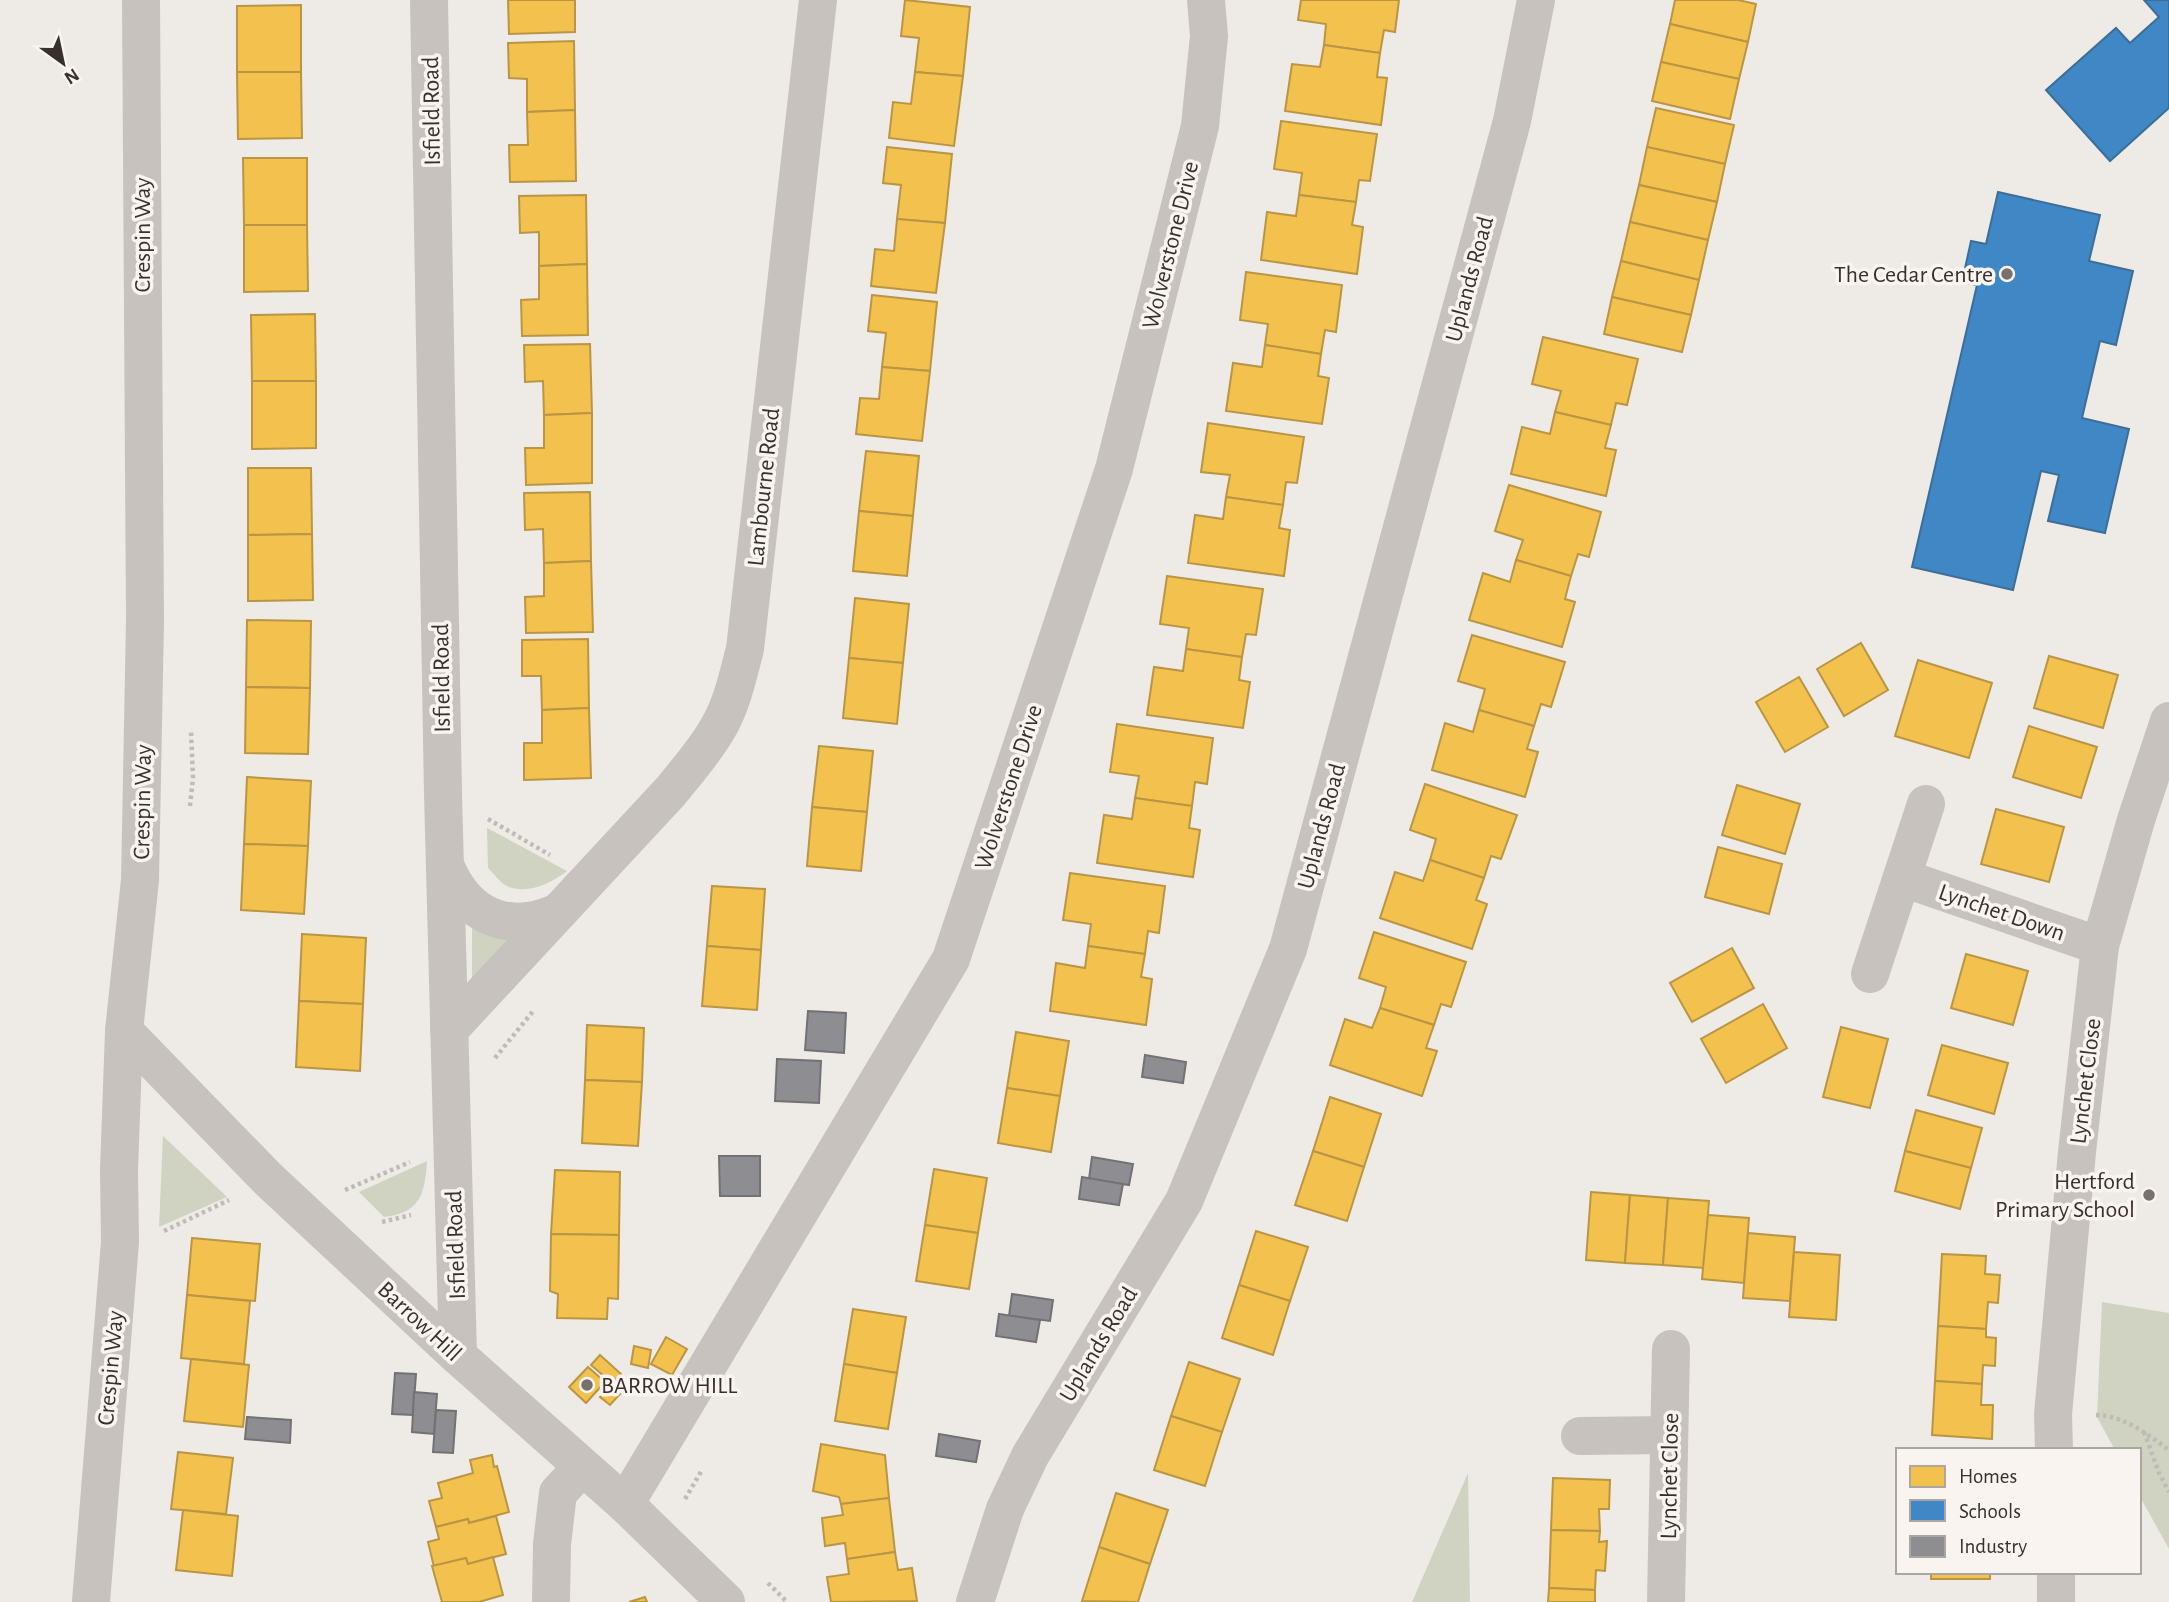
<svg xmlns="http://www.w3.org/2000/svg" width="2169" height="1602" font-family="'Alegreya Sans',sans-serif">
  <style>
    .green { fill: #d0d3c2 }
    .homes { fill: #f2c14e; stroke: #ba9644; stroke-width: 2 }
    .schools { fill: #3f88c5; stroke: #3d6e97; stroke-width: 2 }
    .industry { fill: #8d8d92; stroke: #747174; stroke-width: 2 }
    .lines { fill: none; stroke-linecap: round; stroke-linejoin: round }
    .path { stroke: #c1bbb7; stroke-width: 4.5; stroke-dasharray: 3.5 3.5; stroke-linecap: butt }
    .minor { stroke: #c8c2bf; stroke-width: 38 }
    .poi-dot { fill: #78716e; stroke: #f9f4ef; stroke-width: 2.5 }
    .labels { text-anchor: middle; stroke-width: 7; stroke-linejoin: round; paint-order: stroke }
    .street-label { font-size: 24px; fill: #39302d; stroke: #f9f4ef }
    .poi-label { font-size: 24px; fill: #39302d; stroke: #f9f4ef; text-anchor: end }
  </style>
  <rect width="100%" height="100%" fill="#eeeae6"/>
  <g class="green">
    <path d="M487,828L567,871C551,883 530,894 509,887C502,885 494,874 488,868Z"/>
    <path d="M472,923L513,938L472,984Z"/>
    <path d="M163,1136L227,1197L159,1227Z"/>
    <path d="M427,1161C425,1194 420,1213 384,1217L359,1192Z"/>
    <path d="M2102,1302L2169,1313V1549L2139,1495V1450H2115L2097,1417Z"/>
    <path d="M1468,1473L1470,1602H1412Z"/>
  </g>
  <g class="homes">
    <path d="M508,0H575V32L509,34Z"/>
    <path d="M905,0L970,7L963,76L915,72L919,38L901,36Z"/>
    <path d="M1301,0H1399L1395,32L1384,30L1380,53L1324,45L1326,24L1298,20Z"/>
    <path d="M1675,0H1738L1756,4L1748,42L1670,24Z"/>
    <path d="M301,5V72H237V6Z"/>
    <path d="M1670,24L1748,42L1739,79L1661,62Z"/>
    <path d="M574,41L575,110L527,112V79L509,78L508,43Z"/>
    <path d="M1324,45L1380,53L1377,77L1387,78L1381,125L1285,111L1292,64L1320,67Z"/>
    <path d="M1661,62L1739,79L1730,119L1652,101Z"/>
    <path d="M237,72H301L302,138L238,139Z"/>
    <path d="M915,72L963,76L954,146L889,138L893,102L911,104Z"/>
    <path d="M1656,108L1734,125L1725,164L1647,147Z"/>
    <path d="M575,110L576,181L510,182L509,145H528L527,112Z"/>
    <path d="M1281,121L1377,134L1370,181L1359,180L1356,202L1299,195L1302,173L1274,169Z"/>
    <path d="M887,147L952,154L945,223L897,219L901,185L883,183Z"/>
    <path d="M1647,147L1725,164L1717,202L1639,185Z"/>
    <path d="M243,158H307V225H244Z"/>
    <path d="M1639,185L1717,202L1708,240L1630,222Z"/>
    <path d="M586,195L587,264L539,266V232L520,233L519,196Z"/>
    <path d="M1299,195L1356,202L1352,225L1363,227L1357,274L1261,260L1267,212L1296,216Z"/>
    <path d="M897,219L945,223L936,293L871,286L875,249L894,251Z"/>
    <path d="M1630,222L1708,240L1699,280L1621,261Z"/>
    <path d="M244,225H307L308,291L244,292Z"/>
    <path d="M1621,261L1699,280L1691,315L1612,297Z"/>
    <path d="M587,264L588,335L522,336L521,300L539,299V266Z"/>
    <path d="M1246,272L1342,285L1336,332L1325,330L1321,354L1265,345L1268,324L1240,320Z"/>
    <path d="M872,295L937,302L930,371L882,367L886,333L868,331Z"/>
    <path d="M1612,297L1691,315L1682,352L1604,334Z"/>
    <path d="M315,314L316,381H252L251,315Z"/>
    <path d="M1543,337L1638,359L1627,405L1616,403L1611,425L1555,412L1561,391L1532,384Z"/>
    <path d="M590,344L592,413L544,415L543,381L525,382L524,345Z"/>
    <path d="M1265,345L1321,354L1318,376L1329,378L1322,424L1226,411L1233,363L1262,367Z"/>
    <path d="M882,367L930,371L922,441L856,434L860,398L879,399Z"/>
    <path d="M252,381H316V448L252,449Z"/>
    <path d="M1555,412L1611,425L1605,448L1616,450L1606,496L1511,474L1522,427L1550,434Z"/>
    <path d="M592,413V483L526,485L525,448H544V415Z"/>
    <path d="M1208,423L1304,437L1297,483L1286,482L1283,505L1226,497L1230,475L1201,472Z"/>
    <path d="M866,451L919,456L913,516L859,511Z"/>
    <path d="M248,468H311L312,534L248,535Z"/>
    <path d="M1509,485L1601,512L1589,557L1578,554L1571,576L1516,560L1523,540L1495,531Z"/>
    <path d="M590,492L591,561L544,563L543,529L525,530L524,493Z"/>
    <path d="M1226,497L1283,505L1279,528L1290,530L1284,576L1188,563L1195,515L1223,519Z"/>
    <path d="M859,511L913,516L907,576L853,571Z"/>
    <path d="M312,534L313,600L248,601V535Z"/>
    <path d="M1516,560L1571,576L1565,599L1575,602L1562,647L1469,620L1483,573L1510,582Z"/>
    <path d="M591,561L593,632L526,633L525,597L544,596V563Z"/>
    <path d="M1167,576L1263,589L1256,635L1246,634L1242,657L1186,649L1189,628L1160,624Z"/>
    <path d="M855,598L909,604L903,663L849,658Z"/>
    <path d="M247,620L311,621L310,688L246,687Z"/>
    <path d="M1472,635L1565,662L1551,707L1541,704L1534,726L1479,710L1485,689L1458,681Z"/>
    <path d="M588,639L589,708L542,710L541,676H522V640Z"/>
    <path d="M1861,643L1888,690L1844,716L1817,669Z"/>
    <path d="M1186,649L1242,657L1239,680L1250,682L1243,728L1147,715L1154,667L1183,671Z"/>
    <path d="M2049,656L2118,675L2103,728L2034,708Z"/>
    <path d="M849,658L903,663L897,724L843,718Z"/>
    <path d="M1918,660L1992,683L1969,758L1895,736Z"/>
    <path d="M1799,677L1828,727L1785,752L1756,702Z"/>
    <path d="M246,687L310,688L308,754L245,753Z"/>
    <path d="M589,708L591,778L524,780V743H542V710Z"/>
    <path d="M1479,710L1534,726L1527,749L1538,752L1525,797L1432,770L1445,723L1473,732Z"/>
    <path d="M1117,724L1213,738L1207,784L1195,782L1192,806L1135,798L1139,776L1110,772Z"/>
    <path d="M2029,726L2097,747L2081,798L2013,777Z"/>
    <path d="M819,746L873,751L867,812L812,807Z"/>
    <path d="M247,777L311,781L308,846L244,844Z"/>
    <path d="M1425,784L1517,815L1501,859L1491,856L1484,878L1430,860L1436,839L1410,830Z"/>
    <path d="M1737,785L1800,804L1785,854L1722,835Z"/>
    <path d="M1135,798L1192,806L1189,828L1200,830L1193,877L1097,863L1104,815L1132,819Z"/>
    <path d="M812,807L867,812L861,871L807,866Z"/>
    <path d="M1996,809L2064,827L2049,882L1981,864Z"/>
    <path d="M244,844L308,846L304,914L241,910Z"/>
    <path d="M1718,847L1782,864L1769,914L1705,897Z"/>
    <path d="M1430,860L1484,878L1476,900L1487,904L1472,949L1380,918L1395,872L1423,881Z"/>
    <path d="M1070,873L1165,886L1159,933L1148,931L1145,954L1088,946L1091,924L1063,920Z"/>
    <path d="M712,886L765,889L761,950L707,946Z"/>
    <path d="M1374,932L1466,962L1451,1007L1441,1004L1434,1025L1380,1008L1386,987L1359,978Z"/>
    <path d="M302,934L366,938L363,1004L299,1001Z"/>
    <path d="M707,946L761,950L757,1010L702,1006Z"/>
    <path d="M1088,946L1145,954L1141,977L1152,979L1146,1025L1050,1011L1056,963L1085,968Z"/>
    <path d="M1732,948L1754,988L1692,1022L1670,983Z"/>
    <path d="M1966,954L2028,971L2013,1025L1951,1008Z"/>
    <path d="M299,1001L363,1004L360,1071L296,1067Z"/>
    <path d="M1763,1004L1787,1048L1726,1083L1701,1039Z"/>
    <path d="M1380,1008L1434,1025L1426,1048L1437,1051L1422,1096L1330,1065L1345,1019L1372,1028Z"/>
    <path d="M587,1025L644,1028L642,1082L585,1080Z"/>
    <path d="M1841,1027L1888,1039L1870,1108L1823,1097Z"/>
    <path d="M1016,1032L1069,1041L1060,1096L1007,1088Z"/>
    <path d="M1942,1045L2008,1063L1994,1114L1928,1095Z"/>
    <path d="M585,1080L642,1082L638,1146L582,1143Z"/>
    <path d="M1007,1088L1060,1096L1051,1152L998,1143Z"/>
    <path d="M1330,1097L1381,1114L1364,1167L1313,1151Z"/>
    <path d="M1916,1110L1982,1128L1971,1168L1905,1151Z"/>
    <path d="M1313,1151L1364,1167L1347,1221L1295,1205Z"/>
    <path d="M1905,1151L1971,1168L1960,1209L1895,1191Z"/>
    <path d="M934,1169L987,1178L978,1233L925,1225Z"/>
    <path d="M555,1170L620,1172L619,1235L551,1234Z"/>
    <path d="M1591,1192L1630,1195L1625,1263L1586,1260Z"/>
    <path d="M1630,1195L1668,1198L1663,1265L1625,1263Z"/>
    <path d="M1668,1198L1709,1201L1704,1268L1663,1265Z"/>
    <path d="M1708,1215L1749,1218L1744,1283L1702,1279Z"/>
    <path d="M925,1225L978,1233L969,1289L916,1281Z"/>
    <path d="M1256,1231L1308,1247L1290,1301L1239,1285Z"/>
    <path d="M1748,1233L1795,1237L1790,1301L1743,1298Z"/>
    <path d="M551,1234L619,1235L618,1299L608,1298L607,1319L557,1318L558,1294L550,1291Z"/>
    <path d="M192,1238L260,1244L255,1301L187,1295Z"/>
    <path d="M1794,1252L1840,1255L1836,1320L1789,1317Z"/>
    <path d="M1942,1254L1986,1256L1985,1274L2000,1275L1998,1303L1988,1302L1986,1329L1938,1326Z"/>
    <path d="M1239,1285L1290,1301L1273,1355L1222,1338Z"/>
    <path d="M187,1295L250,1301L244,1364L181,1358Z"/>
    <path d="M853,1309L906,1317L897,1373L844,1364Z"/>
    <path d="M1938,1326L1986,1329V1337L1996,1338L1995,1366L1983,1365L1982,1384L1935,1381Z"/>
    <path d="M666,1337L687,1349L672,1375L651,1364Z"/>
    <path d="M634,1346L651,1350L648,1368L631,1364Z"/>
    <path d="M600,1355L621,1374L612,1383L591,1365Z"/>
    <path d="M191,1359L249,1365L243,1427L184,1421Z"/>
    <path d="M1189,1362L1240,1379L1222,1432L1171,1416Z"/>
    <path d="M844,1364L897,1373L888,1429L835,1421Z"/>
    <path d="M588,1367L605,1382L586,1403L569,1387Z"/>
    <path d="M1935,1381L1982,1384L1981,1405H1993L1992,1439L1932,1435Z"/>
    <path d="M610,1385L620,1394L610,1405L600,1397Z"/>
    <path d="M1171,1416L1222,1432L1205,1486L1154,1470Z"/>
    <path d="M821,1444L885,1455L889,1498L841,1504L839,1497L813,1491Z"/>
    <path d="M178,1452L233,1458L226,1514L171,1509Z"/>
    <path d="M492,1455L494,1467L497,1466L509,1512L469,1523L468,1519L436,1527L429,1501L442,1498L438,1483L473,1473L470,1460Z"/>
    <path d="M1553,1478L1610,1480L1609,1509H1599L1600,1531L1551,1530Z"/>
    <path d="M1116,1493L1168,1510L1150,1564L1099,1547Z"/>
    <path d="M889,1498L895,1552L847,1559L845,1543L825,1546L822,1518L843,1515L841,1504Z"/>
    <path d="M183,1510L238,1516L232,1576L176,1570Z"/>
    <path d="M496,1516L506,1554L468,1564L466,1558L434,1567L428,1542L439,1539L436,1527L468,1519L469,1523Z"/>
    <path d="M1551,1530L1600,1531L1599,1542L1607,1541L1605,1571L1596,1570L1595,1590L1549,1588Z"/>
    <path d="M1099,1547L1150,1564L1138,1602L1082,1601Z"/>
    <path d="M895,1552L898,1570L912,1568L917,1601L831,1602L827,1577L849,1574L847,1559Z"/>
    <path d="M493,1557L503,1595L479,1602H442L432,1566L466,1558L468,1564Z"/>
    <rect x="1931" y="1572" width="59" height="7"/>
    <path d="M1549,1588L1595,1590V1602H1548Z"/>
    <path d="M645,1597L647,1602H629Z"/>
  </g>
  <g class="schools">
    <path d="M2144,0H2169V108L2110,161L2046,90L2116,28L2130,43L2159,17Z"/>
    <path d="M1998,192L2100,215L2089,261L2133,271L2116,345L2100,341L2082,418L2129,429L2105,533L2048,521L2059,475L2041,471L2013,590L1912,567L1977,285L1962,282L1971,241L1986,244Z"/>
  </g>
  <g class="industry">
    <path d="M808,1011L846,1013L844,1053L805,1050Z"/>
    <path d="M1145,1055L1186,1062L1183,1083L1142,1077Z"/>
    <path d="M777,1059L821,1061L819,1103L775,1101Z"/>
    <path d="M719,1156H760V1196H720Z"/>
    <path d="M1092,1157L1133,1164L1129,1185L1089,1179Z"/>
    <path d="M1082,1177L1123,1184L1119,1205L1079,1199Z"/>
    <path d="M1012,1294L1053,1300L1050,1321L1009,1316Z"/>
    <path d="M999,1314L1040,1320L1036,1342L996,1336Z"/>
    <path d="M395,1373L416,1374L413,1415L392,1414Z"/>
    <path d="M414,1392L437,1394L434,1434L412,1432Z"/>
    <path d="M436,1410L456,1411L453,1453L433,1452Z"/>
    <path d="M247,1417L291,1420L290,1443L245,1439Z"/>
    <path d="M939,1434L980,1441L976,1462L936,1456Z"/>
  </g>
  <g class="lines">
    <g class="path">
      <path d="M190,806L193,778L191,731"/>
      <path d="M488,819L550,855"/>
      <path d="M495,1058L534,1010"/>
      <path d="M345,1190L410,1162"/>
      <path d="M382,1222L411,1215"/>
      <path d="M164,1231L229,1200"/>
      <path d="M2096,1415C2125,1416 2147,1434 2169,1450"/>
      <path d="M2144,1432L2159,1473L2169,1492"/>
      <path d="M685,1499L702,1470"/>
      <path d="M768,1583L787,1602"/>
    </g>
    <g class="minor">
      <path d="M429,0L443,794L458,1356"/>
      <path d="M445,865C466,916 507,935 558,912"/>
      <path d="M1903,878L2100,946"/>
      <path d="M1870,974L1926,804"/>
      <path d="M449,1030L671,791C687,771 705,751 718,728C732,705 738,675 745,649L818,0"/>
      <path d="M124,1031L268,1179L458,1356L625,1504L726,1602"/>
      <path d="M1580,1436L1669,1435"/>
      <path d="M2054,1450L2053,1414L2077,1152L2100,946L2136,820L2169,721"/>
      <path d="M625,1504L951,959L1114,469L1200,126L1209,36L1206,0"/>
      <path d="M2056,1572V1602"/>
      <path d="M91,1602L120,1242L119,1170L124,1031L140,880L145,621L141,0"/>
      <path d="M551,1602L552,1544L558,1493L582,1467"/>
      <path d="M975,1602L1005,1509L1030,1456L1184,1201L1288,949L1512,121L1536,0"/>
      <path d="M1666,1602L1671,1349"/>
    </g>
  </g>
  <g class="poi-dot">
    <circle cx="2007" cy="274" r="7"/>
    <circle cx="2149" cy="1195" r="7"/>
    <circle cx="587" cy="1385" r="7"/>
  </g>
  <g class="labels">
    <g class="street-label">
      <text transform="translate(431 111) rotate(-91)" y="8">Isfield Road</text>
      <text transform="translate(142 235) rotate(-90)" y="8">Crespin Way</text>
      <text transform="translate(1170 245) rotate(-76)" y="8">Wolverstone Drive</text>
      <text transform="translate(1469 279) rotate(-75)" y="8">Uplands Road</text>
      <text transform="translate(763 487) rotate(-84)" y="8">Lambourne Road</text>
      <text transform="translate(441 678) rotate(-91)" y="8">Isfield Road</text>
      <text transform="translate(1008 787) rotate(-72)" y="8">Wolverstone Drive</text>
      <text transform="translate(142 802) rotate(-89)" y="8">Crespin Way</text>
      <text transform="translate(1321 826) rotate(-75)" y="8">Uplands Road</text>
      <text transform="translate(2002 912) rotate(19)" y="8">Lynchet Down</text>
      <text transform="translate(2085 1081) rotate(-83)" y="8">Lynchet Close</text>
      <text transform="translate(455 1245) rotate(-92)" y="8">Isfield Road</text>
      <text transform="translate(420 1321) rotate(43)" y="8">Barrow Hill</text>
      <text transform="translate(1098 1344) rotate(-59)" y="8">Uplands Road</text>
      <text transform="translate(110 1368) rotate(-85)" y="8">Crespin Way</text>
      <text transform="translate(1669 1476) rotate(-89)" y="8">Lynchet Close</text>
    </g>
    <g class="poi-label">
      <text x="1993" y="282">The Cedar Centre</text>
      <text x="2135" y="1189">Hertford<tspan x="2135" dy="28">Primary School</tspan></text>
      <text x="601" y="1393" text-anchor="start">BARROW HILL</text>
    </g>
  </g>
  <rect x="1896" y="1448" width="245" height="126" fill="#f9f4ef" stroke="#aca6a1" stroke-width="2"/>
  <rect x="1910" y="1466" width="35" height="21" fill="#f2c14e" stroke="#aca6a1" stroke-width="2"/>
  <text x="1959" y="1483" font-size="21" fill="#39302d">Homes</text>
  <rect x="1910" y="1500" width="35" height="21" fill="#3f88c5" stroke="#aca6a1" stroke-width="2"/>
  <text x="1959" y="1518" font-size="21" fill="#39302d">Schools</text>
  <rect x="1910" y="1536" width="35" height="21" fill="#8d8d92" stroke="#aca6a1" stroke-width="2"/>
  <text x="1959" y="1553" font-size="21" fill="#39302d">Industry</text>
  <g transform="translate(63 63) rotate(147)" stroke="#f9f4ef" stroke-width="5" paint-order="stroke">
  <path d="M0-5L12 26L0 18L-12 26Z" fill="#39302d"/>
  <text y="-10" font-size="19" font-weight="bold" text-anchor="middle" fill="#39302d">N</text>
  </g>
</svg>
